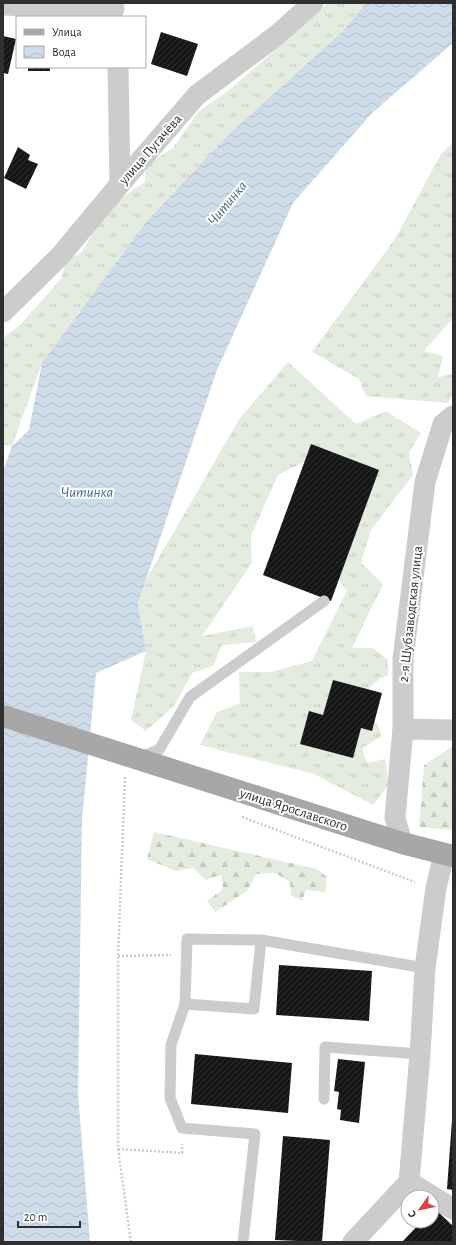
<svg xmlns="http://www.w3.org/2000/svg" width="456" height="1245" font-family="'Alegreya Sans',sans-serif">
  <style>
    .grass { fill: url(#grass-tufts) }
    .forest { fill: url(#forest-firs) }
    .water { fill: url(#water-waves) }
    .building { fill: url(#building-hatch) }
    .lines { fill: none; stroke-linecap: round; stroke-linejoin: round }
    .path { stroke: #ccc; stroke-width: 2.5; stroke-dasharray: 2 2; stroke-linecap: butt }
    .lane { stroke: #ccc; stroke-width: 11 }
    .street { stroke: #ccc; stroke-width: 21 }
    .primary { stroke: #a7a7a7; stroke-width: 22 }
    .labels { text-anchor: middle; stroke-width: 4; stroke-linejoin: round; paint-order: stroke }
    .street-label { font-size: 14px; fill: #2f2f2f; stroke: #fff }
    .water-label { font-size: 15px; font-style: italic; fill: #466b88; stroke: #fff }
  </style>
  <defs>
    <pattern id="grass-tufts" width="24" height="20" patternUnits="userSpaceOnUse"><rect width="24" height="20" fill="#e4ebdf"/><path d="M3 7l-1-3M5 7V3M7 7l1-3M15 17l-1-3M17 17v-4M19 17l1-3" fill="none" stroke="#c4cac0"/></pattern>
    <pattern id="forest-firs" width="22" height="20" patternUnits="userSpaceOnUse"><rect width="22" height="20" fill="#e4ebdf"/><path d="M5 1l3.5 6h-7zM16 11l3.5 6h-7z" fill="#c4cac0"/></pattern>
    <pattern id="water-waves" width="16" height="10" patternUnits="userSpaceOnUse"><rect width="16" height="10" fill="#cddce8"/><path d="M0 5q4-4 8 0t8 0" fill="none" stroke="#b0bdc7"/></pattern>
    <pattern id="building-hatch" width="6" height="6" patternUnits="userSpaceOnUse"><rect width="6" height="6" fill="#161616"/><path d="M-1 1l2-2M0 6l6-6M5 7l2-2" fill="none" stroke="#303030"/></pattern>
  </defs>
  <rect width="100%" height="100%" fill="#fff"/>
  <g class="grass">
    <path d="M328,3H366L343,31L229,134L146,222L42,363L12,446L3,445V338L21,324L61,279L66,261L82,252L109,206L145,182L146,165L173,148L198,112L233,87Z"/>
    <path d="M453,142V318L424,351L443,356L438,377L453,374V393L448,403L366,396L359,379L312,352L395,239L441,154Z"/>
    <path d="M288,362L356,424L386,411L421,433L409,453L413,475L371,530L361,563L383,584L352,648H373L388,660V675C365,686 361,695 361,720L377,723L382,736L362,748L367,763L385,759L389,784L373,805L314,774L200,745L217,712L240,703L239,672H271L312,661L347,591L333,572L323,453L278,475L251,536L252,563L202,636L253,626L256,642L222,645L213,666L192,673L174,706L146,731L131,720L146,651L137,595L240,418Z"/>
  </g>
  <g class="forest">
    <path d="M453,746V830L419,827L424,765Z"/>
    <path d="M154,832L317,869L327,877L325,892L306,890L302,901L291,895L290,882L275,873L256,874L247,891L215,912L207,901L223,889L221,875L205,880L194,868L175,871L147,859Z"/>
  </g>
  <path class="water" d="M366,3H453V43L372,113L293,203L217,370L138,603L146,651L96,673L82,820L78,1094L90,1242H3V471L12,446L29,430L42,363L146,222L229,134L343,31Z"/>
  <g class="building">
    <path d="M161,32L198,44L187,76L151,64Z"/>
    <path d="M3,36L16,39L8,74L3,73Z"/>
    <rect x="28" y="67" width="22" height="4"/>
    <path d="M18,147L30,155L28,160L38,164L26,189L4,178Z"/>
    <path d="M311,444L379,470L331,601L263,575Z"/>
    <path d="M333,680L382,693L372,731L361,728L353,758L300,744L309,711L323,715Z"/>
    <path d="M279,965L372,971L369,1021L276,1015Z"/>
    <path d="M195,1054L292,1063L288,1113L191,1104Z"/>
    <path d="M338,1059L365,1062L359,1123L340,1120L341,1110L337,1109L339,1092L334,1091Z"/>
    <path d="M452,1120H453V1190L447,1189Z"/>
    <path d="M283,1136L330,1140L322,1242L275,1240Z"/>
    <path d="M434,1208L453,1226V1242H402L422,1221H432V1210Z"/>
  </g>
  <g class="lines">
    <g class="path">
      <path d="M125,777L118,956V1149L131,1242"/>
      <path d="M242,817L415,882"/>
      <path d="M118,956L171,955"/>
      <path d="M118,1149L182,1153V1144"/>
    </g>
    <g class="lane">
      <path d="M140,757L159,750L190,697L324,601"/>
      <path d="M261,940L187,939L185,1004L254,1009L261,940L425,968"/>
      <path d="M185,1004L171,1045L170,1098L182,1128L255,1134L243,1242"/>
      <path d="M324,1099L325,1047L420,1054"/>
    </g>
    <g class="street">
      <path d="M3,5L114,9"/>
      <path d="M118,67L120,184"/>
      <path d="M3,312L60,256L120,184L197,95L277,35L313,3"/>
      <path d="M403,729L453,730"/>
      <path d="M402,843L395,818L403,729V659L425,482L443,424L453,416"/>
      <path d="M409,1182L453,1209"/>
      <path d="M353,1242L409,1182L420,1054L425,968L436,888L444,854"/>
    </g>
    <path class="primary" d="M3,716L402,843L453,856"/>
  </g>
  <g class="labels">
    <g class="street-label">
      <text transform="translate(150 149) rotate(-49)" y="5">улица Пугачёва</text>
      <text transform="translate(410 614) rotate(-84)" y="5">2-я Шубзаводская улица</text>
      <text transform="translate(294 809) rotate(18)" y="5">улица Ярославского</text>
    </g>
    <g class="water-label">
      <text transform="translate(227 203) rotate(-50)" y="5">Читинка</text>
      <text x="87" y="497">Читинка</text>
    </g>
  </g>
  <rect width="456" height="1245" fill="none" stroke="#2f2f2f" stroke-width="8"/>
  <rect x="16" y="16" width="130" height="52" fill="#ffffff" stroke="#acacac"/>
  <rect x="24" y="29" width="20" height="6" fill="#a7a7a7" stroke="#acacac"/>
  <text x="52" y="36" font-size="12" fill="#2f2f2f">Улица</text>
  <rect x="24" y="46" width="20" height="12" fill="url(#water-waves)" stroke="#acacac"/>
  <text x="52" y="56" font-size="12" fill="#2f2f2f">Вода</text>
  <g transform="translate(420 1209) rotate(237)"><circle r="19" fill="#ffffff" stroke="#acacac"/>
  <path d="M0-3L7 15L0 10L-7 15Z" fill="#d1474a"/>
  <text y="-6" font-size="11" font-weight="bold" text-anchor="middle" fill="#2f2f2f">С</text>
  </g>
  <path d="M18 1221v6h62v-6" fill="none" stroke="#2f2f2f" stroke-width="2"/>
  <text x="24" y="1221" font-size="12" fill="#2f2f2f" stroke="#ffffff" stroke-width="3" paint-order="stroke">20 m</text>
</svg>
